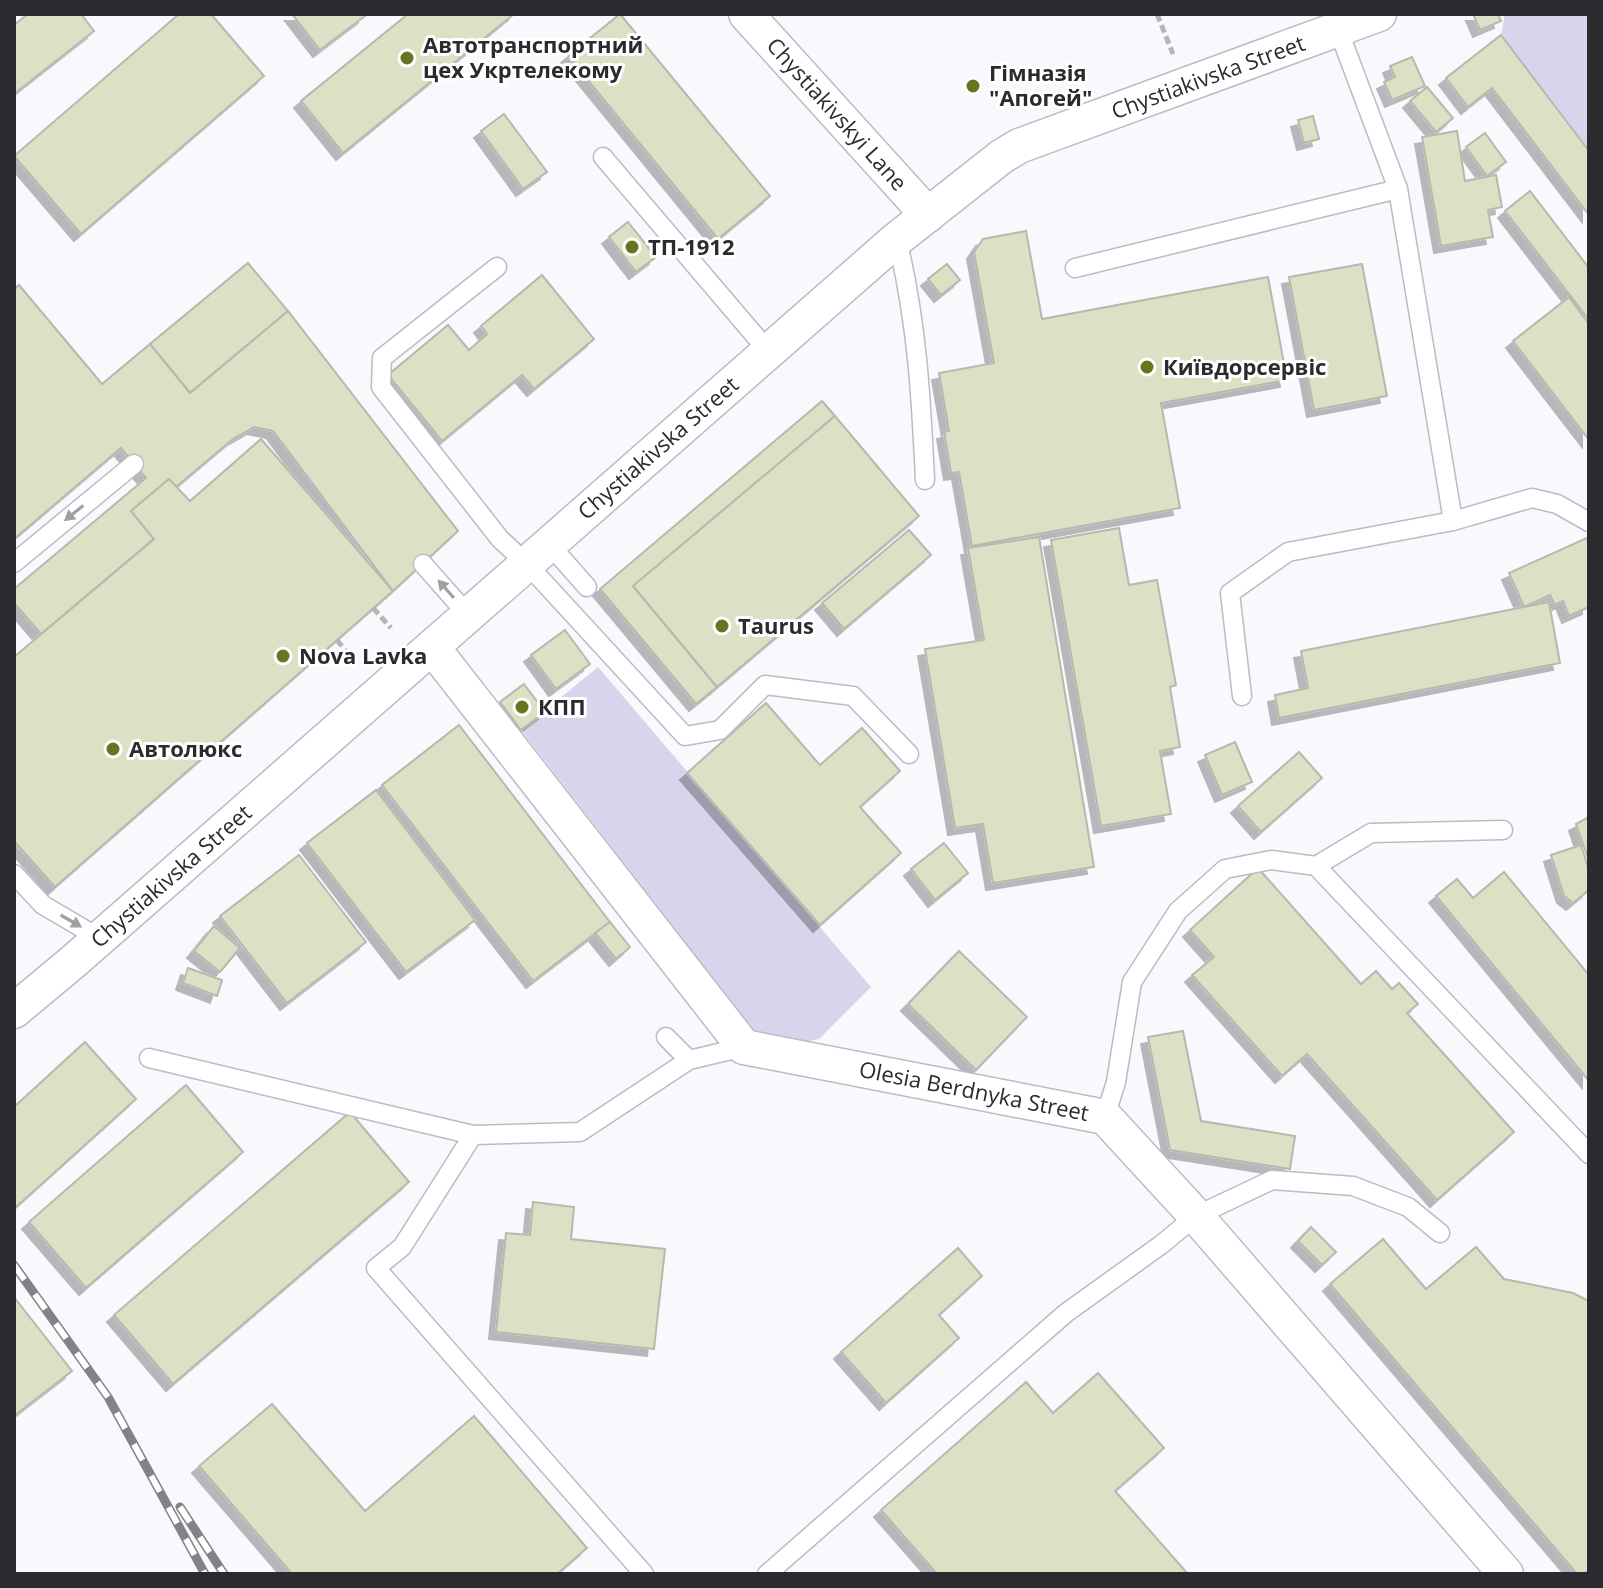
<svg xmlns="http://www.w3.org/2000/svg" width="1603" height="1588" font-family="'Open Sans',sans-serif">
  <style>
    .green { fill: #d8d4ec }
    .building { fill: #dae1c4; stroke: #b6b9ad; stroke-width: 2; filter: url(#shadow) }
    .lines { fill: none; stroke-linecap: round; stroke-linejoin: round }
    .lane-casing { stroke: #bcbac6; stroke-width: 21 }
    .street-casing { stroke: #bcbac6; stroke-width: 37 }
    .path { stroke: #b5b4b9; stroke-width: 5; stroke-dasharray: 8 4; stroke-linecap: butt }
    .lane { stroke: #fff; stroke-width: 18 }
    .street { stroke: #fff; stroke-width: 34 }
    .rail-casing { stroke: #838287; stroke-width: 9 }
    .rail { stroke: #fff; stroke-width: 6; stroke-dasharray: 18; stroke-linecap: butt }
    .oneway { fill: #a09fa1 }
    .poi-dot { fill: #677420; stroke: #fff; stroke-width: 3 }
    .labels { text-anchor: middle; stroke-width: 6; stroke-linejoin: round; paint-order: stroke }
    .poi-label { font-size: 22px; font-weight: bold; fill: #2b2a2f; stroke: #fff; text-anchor: start }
    .street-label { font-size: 22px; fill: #2b2a2f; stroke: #fff }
  </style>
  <defs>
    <filter id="shadow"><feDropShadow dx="-7" dy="7" stdDeviation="0" flood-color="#0004"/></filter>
  </defs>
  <rect width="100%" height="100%" fill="#f9f8fd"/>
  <g class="green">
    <path d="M1505,14H1589V151L1501,35Z"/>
    <path d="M598,667L871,987L819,1039L790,1045L758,1036L521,730Z"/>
  </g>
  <g class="building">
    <path d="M28,14H81L94,31L14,94V25Z"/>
    <path d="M179,14H211L264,76L81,234L14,156Z"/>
    <path d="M292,14H363L365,16L320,50Z"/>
    <path d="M408,14H514L343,153L301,101Z"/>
    <path d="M620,14L770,196L718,239L568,56Z"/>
    <path d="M1473,14H1498L1501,21L1480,30Z"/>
    <path d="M1501,35L1589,151V215L1492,88L1468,107L1446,78Z"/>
    <path d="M1412,57L1425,86L1392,100L1384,82L1395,77L1390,66Z"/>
    <path d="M1427,87L1453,118L1436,132L1410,101Z"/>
    <path d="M504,114L547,172L523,189L481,131Z"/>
    <path d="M1313,116L1319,139L1304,143L1298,120Z"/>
    <path d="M1457,131L1465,181L1496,175L1502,207L1488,210L1493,237L1441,246L1422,137Z"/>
    <path d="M1485,133L1506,162L1487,176L1466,147Z"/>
    <path d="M1530,191L1589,268V320L1505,211Z"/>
    <path d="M628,222L656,257L636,272L609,237Z"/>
    <path d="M1026,231L1042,319L1268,277L1287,380L1161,403L1180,508L972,546L959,472L951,473L944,432L949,431L939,373L994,363L974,252L983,239Z"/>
    <path d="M248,263L288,311L190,393L150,344Z"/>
    <path d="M947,264L960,280L941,295L928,279Z"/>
    <path d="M1362,264L1387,396L1314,410L1289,277Z"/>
    <path d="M542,275L594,339L534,389L522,375L442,441L388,375L448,325L469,350L487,334L481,326Z"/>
    <path d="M19,285L102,384L150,344L190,393L288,311L458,531L393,591L273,431L254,427L233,439L176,487L169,479L131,511L154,539L41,634L14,603V589L146,478L121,448L14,539V289Z"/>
    <path d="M1569,297L1589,324V440L1513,341Z"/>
    <path d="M822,401L835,416L633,586L717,687L696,704L600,589Z"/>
    <path d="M835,416L919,516L717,687L633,586Z"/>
    <path d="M261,439L393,591L55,887L14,841V657L154,539L131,511L169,479L190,501Z"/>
    <path d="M1119,528L1129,585L1157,580L1176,685L1170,687L1180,747L1160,751L1171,814L1101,826L1051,540Z"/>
    <path d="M909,530L931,555L844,629L822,603Z"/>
    <path d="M1039,537L1094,867L993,883L983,824L955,828L925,649L984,640L968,548Z"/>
    <path d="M1589,537V607L1569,616L1563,601L1555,605L1550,595L1524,607L1509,573Z"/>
    <path d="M1549,602L1560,663L1279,718L1275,695L1308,688L1301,651Z"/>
    <path d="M565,630L590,664L556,689L531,655Z"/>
    <path d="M524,684L545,712L521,730L500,702Z"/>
    <path d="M766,703L820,765L862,728L900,771L860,807L901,853L820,925L687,773Z"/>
    <path d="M459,725L610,922L533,981L382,785Z"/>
    <path d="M1235,742L1252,782L1222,795L1205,755Z"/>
    <path d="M1299,752L1322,778L1261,832L1238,806Z"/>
    <path d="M376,790L475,920L406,972L307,843Z"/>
    <path d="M1589,817V861L1576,824Z"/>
    <path d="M944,843L968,873L935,900L911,869Z"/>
    <path d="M1581,845L1589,870V890L1573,903L1564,896L1551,855Z"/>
    <path d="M299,855L366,942L287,1003L220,916Z"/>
    <path d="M1258,868L1361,984L1376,971L1392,989L1399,983L1418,1004L1407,1013L1514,1132L1437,1200L1307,1054L1282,1076L1192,975L1214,957L1190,930Z"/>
    <path d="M1504,872L1589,975V1081L1436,896L1457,879L1473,898Z"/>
    <path d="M610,922L630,947L616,959L595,933Z"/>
    <path d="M214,926L240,948L220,972L194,951Z"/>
    <path d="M959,951L1027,1017L976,1070L908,1004Z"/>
    <path d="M188,968L222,980L217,996L183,983Z"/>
    <path d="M1183,1031L1201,1121L1295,1136L1290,1169L1170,1150L1148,1037Z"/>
    <path d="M85,1042L136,1099L15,1208L14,1107Z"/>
    <path d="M186,1085L243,1152L86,1288L29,1222Z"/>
    <path d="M350,1112L409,1182L173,1384L114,1315Z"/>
    <path d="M533,1202L574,1207L571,1239L665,1249L654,1349L496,1332L506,1233L530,1235Z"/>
    <path d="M1311,1227L1336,1252L1322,1265L1298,1241Z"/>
    <path d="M1383,1239L1426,1289L1476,1247L1504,1279L1573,1293L1589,1301V1570L1584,1574H1577L1330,1284Z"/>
    <path d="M958,1248L982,1276L939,1315L959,1338L886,1403L841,1352Z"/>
    <path d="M14,1297L72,1371L14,1416Z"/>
    <path d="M1098,1373L1164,1448L1115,1491L1188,1574H937L881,1510L1026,1382L1053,1413Z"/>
    <path d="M272,1404L365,1511L474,1416L587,1548L557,1574H292L199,1466Z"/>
  </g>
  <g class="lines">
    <g class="lane-casing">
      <g id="lane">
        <path d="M1338,29L1398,189"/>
        <path d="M603,157L768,351"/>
        <path d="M897,239C917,322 921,395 925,480"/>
        <path d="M497,267L382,358L381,387L500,539L527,564L685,736L720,730L765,685L853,696L909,754"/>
        <path d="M1075,268L1398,189L1453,521"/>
        <path d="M549,544L587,587"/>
        <path d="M14,563L134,464"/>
        <path d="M423,564L468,615"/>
        <path d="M1242,696L1230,593L1288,552L1453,521L1532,498L1557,504L1589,522"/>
        <path d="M1316,866L1371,833L1503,830"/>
        <path d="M14,874L43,905L99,938"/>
        <path d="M666,1037L689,1060"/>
        <path d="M149,1058L473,1135L580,1132L689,1060L744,1047"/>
        <path d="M1105,1117L1116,1082L1132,982L1178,911L1225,869L1271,860L1316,866L1589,1154"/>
        <path d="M473,1135L402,1247L376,1268L644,1574"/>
        <path d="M767,1574L1066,1313L1162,1244L1196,1216L1272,1180L1353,1186L1408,1207L1440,1233"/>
      </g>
    </g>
    <g class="street-casing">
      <g id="street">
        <path d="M746,14L928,215"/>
        <path d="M432,647L744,1047L1105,1117L1196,1216L1506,1574"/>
        <path d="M14,1011L74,961L897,239L1001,157L1019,146L1379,14"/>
      </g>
    </g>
    <g class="path">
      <path d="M1157,14L1173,54"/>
      <path d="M373,608L391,628"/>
      <path d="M337,640L352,659"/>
    </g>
    <use href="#lane" class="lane"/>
    <use href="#street" class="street"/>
    <g class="rail-casing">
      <g id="rail">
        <path d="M14,1265L108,1397L205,1574"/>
        <path d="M180,1507L224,1574"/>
      </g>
    </g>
    <use href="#rail" class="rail"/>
  </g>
  <defs><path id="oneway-solid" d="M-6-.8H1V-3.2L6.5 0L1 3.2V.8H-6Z" transform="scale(2)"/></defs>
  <g class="oneway">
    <use href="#oneway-solid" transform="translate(74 513) rotate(141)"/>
    <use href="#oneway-solid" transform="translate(446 589) rotate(-131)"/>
    <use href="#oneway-solid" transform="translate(71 921) rotate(30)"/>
  </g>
  <g class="poi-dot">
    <circle cx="407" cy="58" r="8"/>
    <circle cx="973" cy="86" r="8"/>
    <circle cx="632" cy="247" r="8"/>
    <circle cx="1147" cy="367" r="8"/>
    <circle cx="722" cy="626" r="8"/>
    <circle cx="283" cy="656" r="8"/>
    <circle cx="522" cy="707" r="8"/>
    <circle cx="113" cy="749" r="8"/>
  </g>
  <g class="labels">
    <g class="poi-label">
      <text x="423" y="53">Автотранспортний<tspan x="423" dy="25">цех Укртелекому</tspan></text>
      <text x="989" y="81">Гімназія<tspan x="989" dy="25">"Апогей"</tspan></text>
      <text x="648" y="255">ТП-1912</text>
      <text x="1163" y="375">Київдорсервіс</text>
      <text x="738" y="634">Taurus</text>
      <text x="299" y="664">Nova Lavka</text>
      <text x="538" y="715">КПП</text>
      <text x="129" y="757">Автолюкс</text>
    </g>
    <g class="street-label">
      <text transform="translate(1208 77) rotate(-20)" y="8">Chystiakivska Street</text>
      <text transform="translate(837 114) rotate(48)" y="8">Chystiakivskyi Lane</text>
      <text transform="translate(658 448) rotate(-41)" y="8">Chystiakivska Street</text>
      <text transform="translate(171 876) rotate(-41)" y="8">Chystiakivska Street</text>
      <text transform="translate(974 1091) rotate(11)" y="8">Olesia Berdnyka Street</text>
    </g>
  </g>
  <rect width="1603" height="1588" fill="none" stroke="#2b2a2f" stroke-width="32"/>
</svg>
